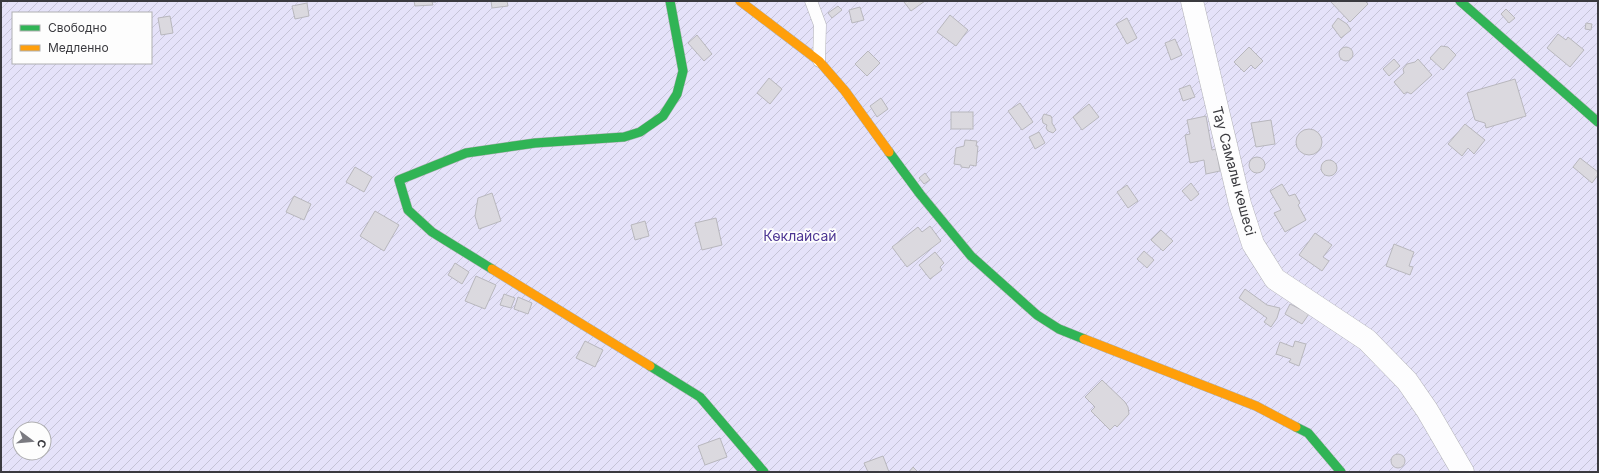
<svg xmlns="http://www.w3.org/2000/svg" width="1599" height="473" font-family="Inter,sans-serif">
  <style>
    .garden { fill: url(#garden-furrows); fill-rule: evenodd }
    .building { fill: #dbd9df; stroke: #b8b7bd }
    .lines { fill: none; stroke-linecap: round; stroke-linejoin: round }
    .lane-casing { stroke: #b3b3b8; stroke-width: 13 }
    .street-casing { stroke: #b3b3b8; stroke-width: 23 }
    .fast-casing { stroke: #b3b3b8; stroke-width: 10 }
    .slow-casing { stroke: #b3b3b8; stroke-width: 10 }
    .lane { stroke: #fdfdfe; stroke-width: 12 }
    .street { stroke: #fdfdfe; stroke-width: 22 }
    .fast { stroke: #30b455; stroke-width: 9 }
    .slow { stroke: #ff9f0a; stroke-width: 9 }
    .labels { text-anchor: middle; stroke-width: 3.5; stroke-linejoin: round; paint-order: stroke }
    .street-label { font-size: 14px; fill: #3a3a3f; stroke: #fdfdfd }
    .park-label { font-size: 14px; fill: #4d3694; stroke: #fdfdfd }
  </style>
  <defs>
    <pattern id="garden-furrows" width="10" height="10" patternUnits="userSpaceOnUse"><rect width="10" height="10" fill="#e5e2f9"/><path d="M-1 1l2-2M0 10L10 0M9 11l2-2" fill="none" stroke="#c5c3d6"/></pattern>
  </defs>
  <rect width="100%" height="100%" fill="#f2f1f8"/>
  <path class="garden" d="M1,1H1598V472H1ZM13,13H151V63H13ZM20,429H44V453H20Z"/>
  <g class="building">
    <path d="M414,1H436V2H432L433,5L415,6Z"/>
    <path d="M491,1H507L508,6L492,8Z"/>
    <path d="M906,1H925L911,11L904,2Z"/>
    <path d="M1330,1H1365L1368,4L1350,22Z"/>
    <path d="M307,3L309,16L295,19L292,6Z"/>
    <path d="M838,6L842,10L832,18L828,13Z"/>
    <path d="M860,7L864,20L852,23L849,10Z"/>
    <path d="M1506,9L1515,18L1509,23L1501,14Z"/>
    <path d="M950,15L968,30L956,46L937,32Z"/>
    <path d="M170,16L173,33L161,35L158,18Z"/>
    <path d="M1127,18L1137,38L1127,44L1116,24Z"/>
    <path d="M1338,18L1347,24L1351,30L1341,38L1332,26Z"/>
    <path d="M1586,23L1592,24L1591,30L1585,29Z"/>
    <path d="M1558,34L1566,40L1568,37L1584,50L1570,67L1547,48Z"/>
    <path d="M697,35L712,54L704,61L688,43Z"/>
    <path d="M1175,39L1182,55L1171,60L1165,43Z"/>
    <path d="M1441,46L1448,47L1456,55L1443,70L1430,58Z"/>
    <circle cx="1346" cy="54" r="7"/>
    <path d="M1249,47L1263,61L1255,69L1251,65L1244,72L1234,62Z"/>
    <path d="M868,51L880,63L867,76L855,64Z"/>
    <path d="M1394,59L1400,66L1389,76L1383,69Z"/>
    <path d="M1418,59L1432,75L1411,94L1407,92L1404,94L1394,82L1404,73L1403,69L1407,64L1415,62Z"/>
    <path d="M769,78L782,89L770,104L757,93Z"/>
    <path d="M1515,79L1526,116L1486,128L1485,123L1475,120L1467,93Z"/>
    <path d="M1190,85L1195,97L1183,101L1179,89Z"/>
    <path d="M881,98L888,109L877,117L870,106Z"/>
    <path d="M1020,103L1033,122L1022,130L1008,111Z"/>
    <path d="M1089,104L1099,117L1082,130L1073,117Z"/>
    <rect x="951" y="112" width="22" height="17"/>
    <path d="M1044,114L1051,116L1052,119V123L1056,130L1053,133L1048,131L1046,128L1047,125L1043,123L1042,118Z"/>
    <path d="M1206,116L1212,150L1216,149L1220,171L1206,174L1204,160L1190,163L1185,135L1190,134L1187,120Z"/>
    <path d="M1271,120L1275,144L1256,147L1251,123Z"/>
    <path d="M1465,124L1485,140L1474,154L1468,148L1462,156L1448,144Z"/>
    <circle cx="1309" cy="142" r="13"/>
    <path d="M1039,132L1045,143L1035,149L1029,137Z"/>
    <path d="M965,140L977,141L976,146H978L976,166L970,165L969,168L961,167V165L954,164L956,148L964,146Z"/>
    <circle cx="1257" cy="165" r="8"/>
    <path d="M1580,158L1598,172V175L1592,183L1573,167Z"/>
    <circle cx="1329" cy="168" r="8"/>
    <path d="M355,167L372,177L364,192L346,182Z"/>
    <path d="M925,173L930,180L924,184L919,178Z"/>
    <path d="M1191,183L1199,194L1191,201L1182,191Z"/>
    <path d="M1282,184L1289,196L1295,194L1300,203L1298,205L1306,220L1285,232L1274,213L1281,210L1270,191Z"/>
    <path d="M1127,185L1138,201L1128,208L1117,192Z"/>
    <path d="M492,193L501,221L479,229L475,216L478,198Z"/>
    <path d="M294,196L311,204L304,220L286,212Z"/>
    <path d="M375,211L399,225L384,251L360,236Z"/>
    <path d="M716,218L722,245L702,250L695,223Z"/>
    <path d="M645,221L649,236L635,240L631,225Z"/>
    <path d="M930,226L941,241L907,267L892,247L918,227L922,232Z"/>
    <path d="M1161,230L1173,241L1163,251L1151,240Z"/>
    <path d="M1315,233L1332,245L1323,257L1329,261L1322,271L1299,255Z"/>
    <path d="M1394,244L1414,252L1409,266L1413,267L1410,275L1386,266Z"/>
    <path d="M1144,251L1154,260L1147,268L1137,259Z"/>
    <path d="M935,252L944,263L940,267L942,270L930,279L919,265Z"/>
    <path d="M455,263L469,272L462,284L448,275Z"/>
    <path d="M476,276L496,285L485,309L465,301Z"/>
    <path d="M1245,289L1267,305L1280,308L1277,318L1271,327L1264,322L1267,318L1239,298Z"/>
    <path d="M504,294L515,298L511,308L500,305Z"/>
    <path d="M518,297L532,303L528,314L514,309Z"/>
    <path d="M1290,304L1300,309L1302,305L1311,311L1302,324L1285,314Z"/>
    <path d="M585,341L603,350L595,367L576,358Z"/>
    <path d="M1295,341L1306,344L1299,366L1289,362L1291,359L1276,354L1280,342L1293,347Z"/>
    <path d="M1102,380L1125,402L1128,407L1129,414L1117,427L1115,425L1110,430L1091,411L1095,407L1085,397Z"/>
    <path d="M720,438L727,457L705,465L698,446Z"/>
    <circle cx="1398" cy="461" r="7"/>
    <path d="M883,456L889,472H868L864,463Z"/>
    <path d="M913,467L918,472H909Z"/>
  </g>
  <g class="lines">
    <g class="lane-casing">
      <path id="lane" d="M811,1L820,25L819,61"/>
    </g>
    <g class="street-casing">
      <path id="street" d="M1192,1L1240,204L1253,244L1275,279L1367,340L1407,381L1427,410L1463,472"/>
    </g>
    <g class="fast-casing">
      <g id="fast">
        <path d="M1460,1L1598,122"/>
        <path d="M889,152L920,194L971,256L1037,315L1059,329L1084,339"/>
        <path d="M492,269L432,232L408,210L399,180L466,153L535,143L624,137L640,132L663,116L677,94L683,71L670,1"/>
        <path d="M650,366L700,397L764,472"/>
        <path d="M1296,427L1308,433L1341,472"/>
      </g>
    </g>
    <g class="slow-casing">
      <g id="slow">
        <path d="M740,1L819,61L845,91L889,152"/>
        <path d="M492,269L650,366"/>
        <path d="M1084,339L1256,406L1296,427"/>
      </g>
    </g>
    <use href="#lane" class="lane"/>
    <use href="#street" class="street"/>
    <use href="#fast" class="fast"/>
    <use href="#slow" class="slow"/>
  </g>
  <g class="labels">
    <g class="street-label">
      <text transform="translate(1234 171) rotate(75)" y="5">Тау Самалы көшесі</text>
    </g>
    <g class="park-label">
      <text x="800" y="241">Көклайсай</text>
    </g>
  </g>
  <rect width="1599" height="473" fill="none" stroke="#3a3a3f" stroke-width="4"/>
  <rect x="12" y="12" width="140" height="52" fill="#fdfdfd" stroke="#afafb1"/>
  <rect x="20" y="25" width="20" height="6" fill="#30b455" stroke="#afafb1"/>
  <text x="48" y="32" font-size="12" fill="#3a3a3f">Свободно</text>
  <rect x="20" y="45" width="20" height="6" fill="#ff9f0a" stroke="#afafb1"/>
  <text x="48" y="52" font-size="12" fill="#3a3a3f">Медленно</text>
  <g transform="translate(32 441) rotate(106)"><circle r="19" fill="#fdfdfd" stroke="#afafb1"/>
  <path d="M0-3L7 15L0 10L-7 15Z" fill="#7a7a80"/>
  <text y="-6" font-size="11" font-weight="bold" text-anchor="middle" fill="#3a3a3f">С</text>
  </g>
</svg>
